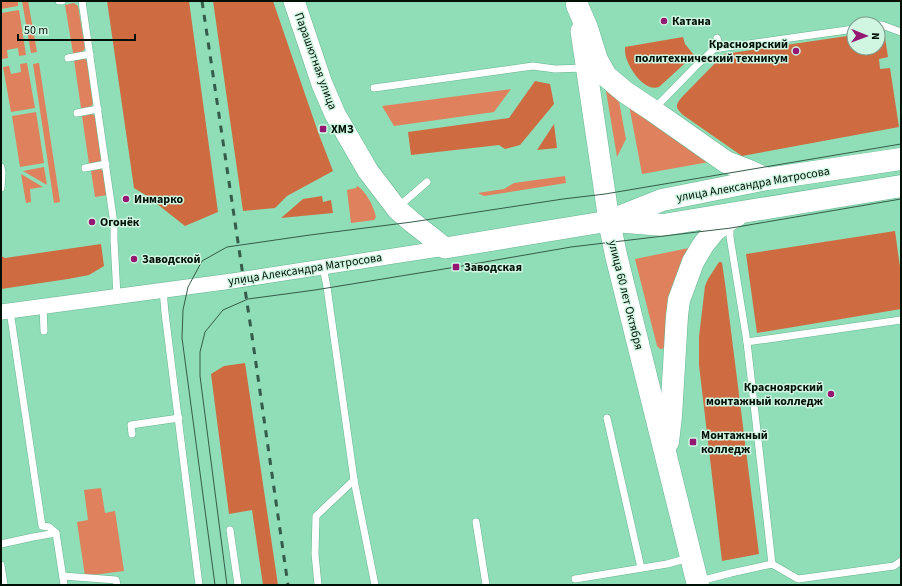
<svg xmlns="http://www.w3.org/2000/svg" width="902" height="586" font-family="'Source Sans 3',sans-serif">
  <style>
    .green { fill: #df815c }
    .forest { fill: #cf6b41 }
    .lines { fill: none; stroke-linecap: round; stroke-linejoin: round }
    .lane-casing { stroke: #67b591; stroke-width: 8 }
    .street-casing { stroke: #67b591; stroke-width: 16 }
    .secondary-casing { stroke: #67b591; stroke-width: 22 }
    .primary-casing { stroke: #67b591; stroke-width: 23 }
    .lane { stroke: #fff; stroke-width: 7 }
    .street { stroke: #fff; stroke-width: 15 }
    .secondary { stroke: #fff; stroke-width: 21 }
    .primary { stroke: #fff; stroke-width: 22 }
    .tram { stroke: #355c49; stroke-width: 1 }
    .rail { stroke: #355c49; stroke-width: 3; stroke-dasharray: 7 7; stroke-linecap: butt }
    .poi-dot { fill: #941772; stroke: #d0f6e2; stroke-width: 1.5 }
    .labels { text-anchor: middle; stroke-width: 3; stroke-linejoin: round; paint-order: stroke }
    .poi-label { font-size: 12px; font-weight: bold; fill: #001007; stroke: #d0f6e2; text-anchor: start }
    .street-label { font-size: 12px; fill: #001007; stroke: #d0f6e2 }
  </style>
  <rect width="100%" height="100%" fill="#8fdeb8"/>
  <g class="green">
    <path d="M1,1H18V6L1,9Z"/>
    <path d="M22,1H28L37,52L31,53Z"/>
    <path d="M74,3L78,6L85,48C83,53 77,53 73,53L65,5Z"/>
    <path d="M19,10L26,55L19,56L18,48L7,50L8,58L2,59L1,52V13Z"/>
    <path d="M83,58L85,59L87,61L93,103C92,108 86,108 81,108L74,60Z"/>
    <path d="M27,63L35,108L11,112L3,67L9,66L11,74L21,72L20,64Z"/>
    <path d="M39,63L60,202L54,203L33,64Z"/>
    <path d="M607,88L618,96L626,139L617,157L606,91Z"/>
    <path d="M511,89L494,112L394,126L382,106Z"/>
    <path d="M629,105L709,162L642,174Z"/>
    <path d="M36,112L44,163L20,167L12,116Z"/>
    <path d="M91,114L94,115L95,117L102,159C100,164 94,163 89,164L82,116Z"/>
    <path d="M44,167L47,185L23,171Z"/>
    <path d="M100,169L102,170L104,172L107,195L95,197L91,171Z"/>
    <path d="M21,174L43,187L30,189L31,202L26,203Z"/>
    <path d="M565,176L566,183L484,196L478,193L504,189L514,183Z"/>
    <path d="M357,186C366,191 374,207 376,217L374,220L351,223L347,190L356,188Z"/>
    <path d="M689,248L666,348L660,349L657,346L635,259Z"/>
    <path d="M101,488L105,513L115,511L124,571L85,576L77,522L88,520L84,490Z"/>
  </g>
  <g class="forest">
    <path d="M107,1H189L218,212L185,226L147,196L134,188Z"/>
    <path d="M213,1H273L318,132L333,171L287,196L275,208L243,211Z"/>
    <path d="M884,31L888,57L879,59L880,69L890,68L899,127L742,156L683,115C675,108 675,105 682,97L724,54L854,35V48H878V32Z"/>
    <path d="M683,37L685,44L694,55L659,87C645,92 631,71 627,60C625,56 625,52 625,47Z"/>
    <path d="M535,81L550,84L554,104L520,145L505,149L499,145L411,155L408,132L509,118Z"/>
    <path d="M554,124L557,148L537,150Z"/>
    <path d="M322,196L323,202L331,200L333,213L281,218L303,199Z"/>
    <path d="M895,231L901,274V309L757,333L746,254Z"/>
    <path d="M101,244L104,266L89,275L68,279L1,289V256L5,258Z"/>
    <path d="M719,262H721L722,263L725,283L759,554L722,561L699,365V337L705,286L708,279Z"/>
    <path d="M245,363L278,585H263L252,510L229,514L211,374L224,366Z"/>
  </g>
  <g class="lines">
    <g class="lane-casing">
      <g id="lane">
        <path d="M59,1H62"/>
        <path d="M82,1L114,224V240L117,296"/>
        <path d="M878,25H882L901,32"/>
        <path d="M717,38L720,48"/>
        <path d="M68,58L90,54"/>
        <path d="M374,88L533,66L555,69L584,68"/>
        <path d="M654,109L694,68L714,49L720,48L854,29"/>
        <path d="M77,113L98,109"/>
        <path d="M1,167L2,173L1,188"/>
        <path d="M85,168L106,164"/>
        <path d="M398,207L427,182"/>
        <path d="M730,224V237L747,342L772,564"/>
        <path d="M323,267L327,287L354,480L375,585"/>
        <path d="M163,290L165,313L199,585"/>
        <path d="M43,306L44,331"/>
        <path d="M10,311L36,486L42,526L49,527L56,533L64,585"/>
        <path d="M747,342L901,320"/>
        <path d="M607,418L641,568"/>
        <path d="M132,434L131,425L179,418"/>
        <path d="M476,522L486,585"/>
        <path d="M230,530L238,585"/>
        <path d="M1,544L33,537L56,533"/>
        <path d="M1,565L4,585"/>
        <path d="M63,576L116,580L117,585"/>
        <path d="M575,579L667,564L689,558"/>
        <path d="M700,581L731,573L772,564L798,579L894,566L901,561"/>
        <path d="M318,585L315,554L316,516L354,480"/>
      </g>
    </g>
    <g class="street-casing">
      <path id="street" d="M1,312L232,281L445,248"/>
    </g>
    <g class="secondary-casing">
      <path id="secondary" d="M294,1L322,84L335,114L368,171L397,209L412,222L445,248L609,221L581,31"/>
    </g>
    <g class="primary-casing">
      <g id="primary">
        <path d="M577,5L587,28L597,60L606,76L625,92L652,110L726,162L747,170L767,179"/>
        <path d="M609,221L616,255L698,585"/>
        <path d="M609,221L662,200L767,179L901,159"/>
        <path d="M614,221L663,225L901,186"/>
        <path d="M668,442L671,416L677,316L679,300L693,262L703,245L715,230L729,220L736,216"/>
      </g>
    </g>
    <use href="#lane" class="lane"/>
    <use href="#street" class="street"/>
    <use href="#secondary" class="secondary"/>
    <use href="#primary" class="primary"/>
    <g class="tram">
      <path d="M215,585L182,338L183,310L188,287L202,261L227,247L310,235L412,222L563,199L605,194L901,144"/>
      <path d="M227,585L200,376V352L205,332L223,310L248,299L315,290L456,267L571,247L731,228L901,199"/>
    </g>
    <path class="rail" d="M202,1L252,336L288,585"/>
  </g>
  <g class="poi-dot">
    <circle cx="664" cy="21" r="4"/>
    <circle cx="796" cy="51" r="4"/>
    <rect x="319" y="125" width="8" height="8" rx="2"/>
    <circle cx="126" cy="199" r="4"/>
    <circle cx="92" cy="222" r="4"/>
    <circle cx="134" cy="259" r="4"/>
    <rect x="452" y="263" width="8" height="8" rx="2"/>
    <circle cx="831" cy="394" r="4"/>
    <rect x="689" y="438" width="8" height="8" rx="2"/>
  </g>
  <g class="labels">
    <g class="poi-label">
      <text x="672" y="25">Катана</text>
      <text x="788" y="48" text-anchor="end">Красноярский<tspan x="788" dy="14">политехнический техникум</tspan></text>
      <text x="331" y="133">ХМЗ</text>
      <text x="134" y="203">Инмарко</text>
      <text x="100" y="226">Огонёк</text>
      <text x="142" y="263">Заводской</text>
      <text x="464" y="271">Заводская</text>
      <text x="823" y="391" text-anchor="end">Красноярский<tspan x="823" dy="14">монтажный колледж</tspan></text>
      <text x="701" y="439">Монтажный<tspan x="701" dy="14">колледж</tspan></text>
    </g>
    <g class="street-label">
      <text transform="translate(316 61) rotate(70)" y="4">Парашютная улица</text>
      <text transform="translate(753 184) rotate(-10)" y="4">улица Александра Матросова</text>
      <text transform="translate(305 269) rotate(-9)" y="4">улица Александра Матросова</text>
      <text transform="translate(626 295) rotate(76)" y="4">улица 60 лет Октября</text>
    </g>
  </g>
  <rect width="902" height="586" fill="none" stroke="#001007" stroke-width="4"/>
  <g transform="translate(866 36) rotate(91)"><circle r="19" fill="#d0f6e2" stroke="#7d9a8a"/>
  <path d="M0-3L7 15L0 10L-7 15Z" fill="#941772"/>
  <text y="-6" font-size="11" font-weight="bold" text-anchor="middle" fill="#001007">N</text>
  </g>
  <path d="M18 34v6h117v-6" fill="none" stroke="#001007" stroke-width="2"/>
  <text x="24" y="34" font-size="12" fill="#001007" stroke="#d0f6e2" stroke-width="3" paint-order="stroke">50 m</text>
</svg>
